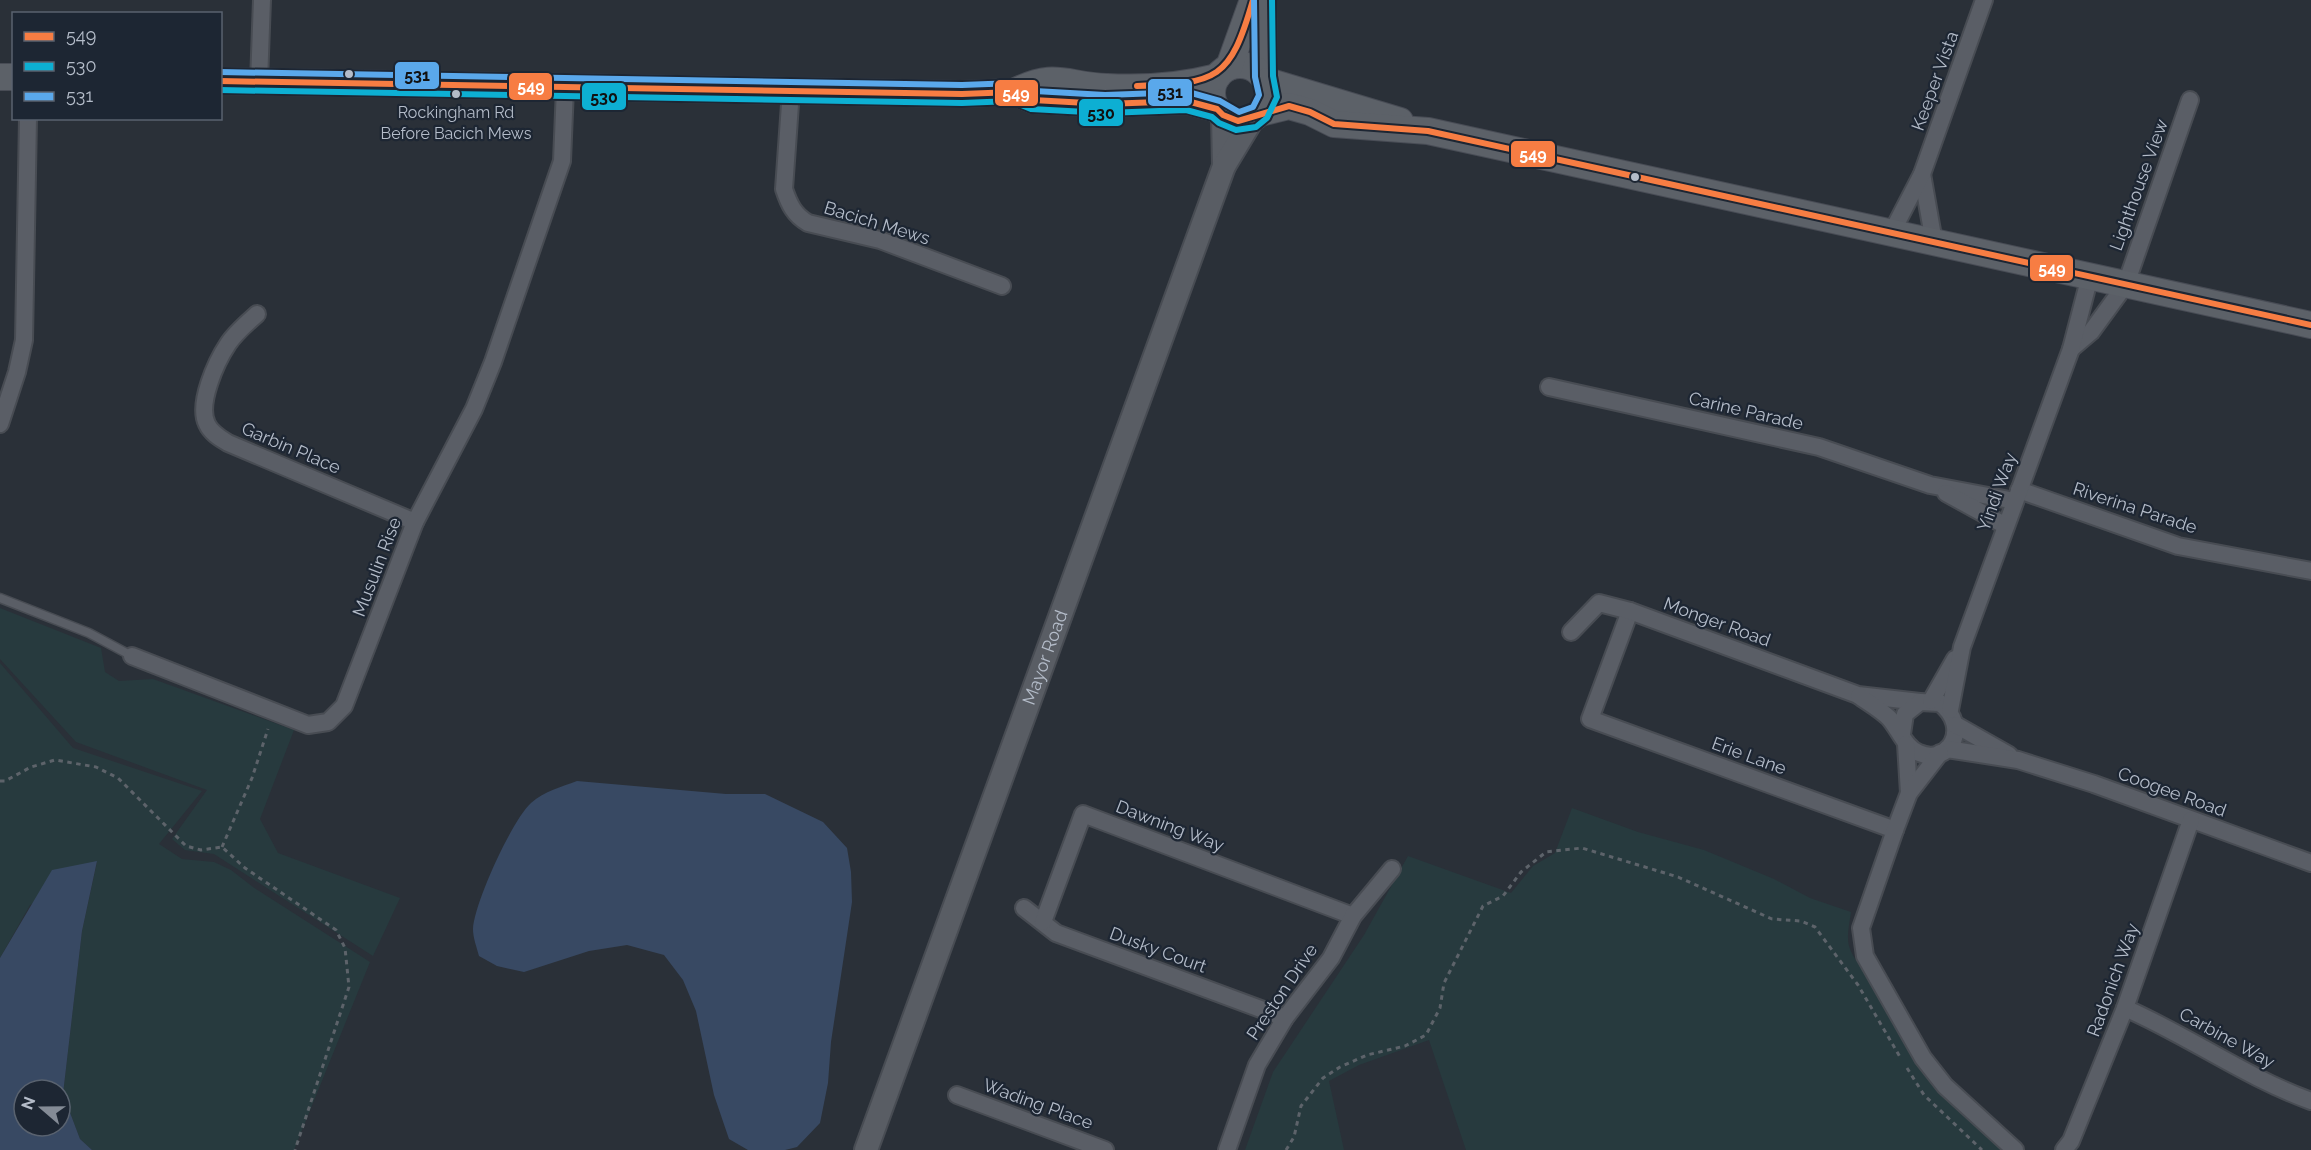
<svg xmlns="http://www.w3.org/2000/svg" width="2311" height="1150" font-family="Raleway,sans-serif">
  <style>
    .green { fill: #273a3e }
    .water { fill: #384963; fill-rule: evenodd }
    .lines { fill: none; stroke-linecap: round; stroke-linejoin: round }
    .lane-casing { stroke: #484c53; stroke-width: 11 }
    .street-casing { stroke: #484c53; stroke-width: 20 }
    .secondary-casing { stroke: #484c53; stroke-width: 26 }
    .primary-casing { stroke: #484c55; stroke-width: 28 }
    .path { stroke: #5d636a; stroke-width: 3; stroke-dasharray: 4.5 4.5; stroke-linecap: butt }
    .lane { stroke: #5a5e66; stroke-width: 8 }
    .street { stroke: #5a5e66; stroke-width: 16 }
    .secondary { stroke: #595d64; stroke-width: 22 }
    .primary { stroke: #5c6168; stroke-width: 26 }
    .bus-1-casing { stroke: #1d2633; stroke-width: 10 }
    .bus-2-casing { stroke: #1d2633; stroke-width: 10 }
    .bus-3-casing { stroke: #1d2633; stroke-width: 10 }
    .bus-1 { stroke: #f77d43; stroke-width: 6 }
    .bus-2 { stroke: #0dafd3; stroke-width: 6 }
    .bus-3 { stroke: #5aa8eb; stroke-width: 6 }
    .bus-dot { fill: #b4bcc9; stroke: #1d2633; stroke-width: 2 }
    .labels { text-anchor: middle; stroke-width: 4.5; stroke-linejoin: round; paint-order: stroke }
    .bus-label { font-size: 16px; fill: #b4bcc9; stroke: #1d2633 }
    .street-label { font-size: 18px; fill: #b4bcc9; stroke: #1d2633 }
    .line-badge { stroke: #1d2633; stroke-width: 2 }
    .badge-label { font-size: 16px; text-anchor: middle; font-weight: bold; fill: #fff }
    .pale-badge-label { font-size: 16px; text-anchor: middle; font-weight: bold; fill: #111 }
  </style>
  <rect width="100%" height="100%" fill="#2a3038"/>
  <g class="green">
    <path d="M0,608L101,648L105,672L119,681L153,679L294,730L260,819L278,853L400,898L373,956L214,854L185,850L172,839L207,790L76,742L0,659Z"/>
    <path d="M0,663L73,748L202,791L159,844L182,859L214,862L231,870L253,887L370,962L294,1150H92L80,1139L63,1094L82,931L97,862L30,905L0,958Z"/>
    <path d="M1572,808L1638,832L1704,850L1774,879L1810,898L1851,912C1847,939 1844,946 1862,968L1922,1072L1938,1092L2002,1150H1466L1429,1040L1359,1065L1329,1081L1344,1150H1245L1273,1072L1364,935L1408,856L1511,893L1533,866L1555,853Z"/>
  </g>
  <g class="water">
    <path d="M577,781L726,794H765L823,822L847,848L851,872L852,902L831,1042L828,1083L820,1123L797,1147L785,1150H748L729,1139L714,1095L696,1011L683,980L664,955L627,945L589,951L524,972L497,966L479,956C477,948 473,938 473,929C474,904 512,820 531,803C545,791 561,787 577,781Z"/>
    <path d="M97,861L82,931L63,1094L80,1139L92,1150H0V958L52,870ZM24,1090H60V1126H24Z"/>
  </g>
  <g class="lines">
    <g class="lane-casing">
      <path id="lane" d="M0,598L89,633L132,656"/>
    </g>
    <g class="street-casing">
      <g id="street">
        <path d="M259,82L262,0"/>
        <path d="M791,90L784,189C789,204 794,215 808,223L880,240L1002,286"/>
        <path d="M1922,174L1934,242"/>
        <path d="M1892,232L1922,174L1984,0"/>
        <path d="M257,314C247,323 235,333 228,344C216,362 197,404 207,424C211,433 220,438 228,443L415,522"/>
        <path d="M2071,349L2091,332L2126,284L2190,100"/>
        <path d="M1549,387L1819,447L1930,485L2015,501"/>
        <path d="M0,424L17,372L24,340L28,118"/>
        <path d="M2019,490L2178,546L2311,571"/>
        <path d="M1946,493L2006,526"/>
        <path d="M1630,611L1590,719L1895,830"/>
        <path d="M1571,632L1599,603L1630,611L1858,695L1920,702"/>
        <path d="M132,656L308,725L328,722L344,706L415,522L474,409L493,362L562,161L565,88"/>
        <path d="M1859,696C1869,703 1881,710 1889,718C1899,729 1905,748 1919,753C1948,766 1972,728 1940,703L1920,702L1905,714L1902,734"/>
        <path d="M1931,701L1955,659"/>
        <path d="M1950,710L1962,647L2071,349L2090,276"/>
        <path d="M1956,725L2009,755"/>
        <path d="M1906,744L1909,793"/>
        <path d="M1947,749L2018,760L2094,784L2311,863"/>
        <path d="M1940,753L1909,793L1895,830L1861,928L1865,956L1923,1058L1945,1086L2015,1150"/>
        <path d="M1024,908L1056,933L1285,1018"/>
        <path d="M1043,922L1083,814L1353,916"/>
        <path d="M2125,1008C2189,1036 2245,1077 2311,1101"/>
        <path d="M957,1095L1105,1150"/>
        <path d="M1227,1150L1257,1065L1285,1018L1331,958L1353,916L1392,869"/>
        <path d="M2064,1150L2071,1141L2125,1008L2191,820"/>
      </g>
    </g>
    <g class="secondary-casing">
      <g id="secondary">
        <path d="M1223,115L1224,166"/>
        <path id="s1" d="M866,1150L1224,166L1253,118"/>
      </g>
    </g>
    <g class="primary-casing">
      <g id="primary">
        <path d="M1263,0L1264,77"/>
        <circle cx="1240" cy="93" r="28"/>
        <path d="M1229,67L1253,0"/>
        <path d="M0,77H14"/>
        <path d="M220,81L962,94L1014,92L1033,100L1105,104L1187,101L1217,109"/>
        <path d="M1267,81L1400,121"/>
        <path d="M1014,92C1056,70 1066,86 1107,87C1143,89 1181,86 1217,77"/>
        <path d="M1260,113L1289,106L1310,112L1334,124L1428,131L2311,325"/>
      </g>
    </g>
    <g class="path">
      <path d="M0,781H5L31,767L55,760L96,767L118,778L186,846L201,850L222,847L245,868L336,930L345,948L349,987L295,1150"/>
      <path d="M222,847L252,778L268,729"/>
      <path d="M1907,1068L1924,1095L1982,1150"/>
      <path d="M1286,1150L1294,1137L1301,1106L1323,1078L1340,1067L1367,1055L1405,1046L1426,1035L1440,1008L1444,983L1483,906L1503,896L1521,872L1546,852L1582,848L1678,877L1772,919L1801,921L1815,927L1858,985L1900,1057"/>
    </g>
    <use href="#lane" class="lane"/>
    <use href="#street" class="street"/>
    <use href="#secondary" class="secondary"/>
    <use href="#primary" class="primary"/>
    <g class="bus-1-casing">
      <g id="bus-1">
        <path d="M220,81L962,94L1014,92L1033,100L1105,104L1187,101L1217,109L1223,115L1238,121L1289,106L1310,112L1334,124L1428,131L2311,325"/>
        <path d="M1137,86C1218,83 1230,80 1253,0"/>
      </g>
    </g>
    <g class="bus-2-casing">
      <path id="bus-2" d="M220,90L962,103L1012,101L1031,109L1105,113L1186,110L1212,117L1219,123L1236,130L1256,127L1267,118L1277,97L1273,76L1272,0"/>
    </g>
    <g class="bus-3-casing">
      <path id="bus-3" d="M220,72L962,85L1015,83L1035,91L1105,95L1188,92L1220,101L1239,112L1253,107L1259,95L1255,77L1254,0"/>
    </g>
    <use href="#bus-1" class="bus-1"/>
    <use href="#bus-2" class="bus-2"/>
    <use href="#bus-3" class="bus-3"/>
  </g>
  <g class="bus-dot">
    <circle cx="349" cy="74" r="5"/>
    <circle cx="456" cy="94" r="5"/>
    <circle cx="1635" cy="177" r="5"/>
  </g>
  <g class="labels">
    <g class="bus-label">
      <text x="456" y="118">Rockingham Rd<tspan x="456" dy="21">Before Bacich Mews</tspan></text>
    </g>
    <g class="street-label">
      <text transform="translate(1935 81) rotate(-70)" y="6">Keeper Vista</text>
      <text transform="translate(2139 185) rotate(-70)" y="6">Lighthouse View</text>
      <text transform="translate(877 223) rotate(17)" y="6">Bacich Mews</text>
      <text transform="translate(1746 411) rotate(13)" y="6">Carine Parade</text>
      <text transform="translate(291 448) rotate(23)" y="6">Garbin Place</text>
      <text transform="translate(1997 492) rotate(-70)" y="6">Yindi Way</text>
      <text transform="translate(2135 508) rotate(18)" y="6">Riverina Parade</text>
      <text transform="translate(377 567) rotate(-69)" y="6">Musulin Rise</text>
      <text transform="translate(1717 622) rotate(20)" y="6">Monger Road</text>
      <text dy="6" stroke="none"><textPath href="#s1" startOffset="524">Mayor Road</textPath></text>
      <text transform="translate(1749 756) rotate(20)" y="6">Erie Lane</text>
      <text transform="translate(2172 792) rotate(20)" y="6">Coogee Road</text>
      <text transform="translate(1170 826) rotate(21)" y="6">Dawning Way</text>
      <text transform="translate(1158 950) rotate(20)" y="6">Dusky Court</text>
      <text transform="translate(2113 980) rotate(-70)" y="6">Radonich Way</text>
      <text transform="translate(1282 992) rotate(-56)" y="6">Preston Drive</text>
      <text transform="translate(2227 1038) rotate(29)" y="6">Carbine Way</text>
      <text transform="translate(1038 1104) rotate(20)" y="6">Wading Place</text>
    </g>
  </g>
  <g class="line-badge">
    <rect x="394" y="61" width="46" height="29" rx="6" fill="#5aa8eb"/>
    <rect x="508" y="72" width="45" height="29" rx="6" fill="#f77d43"/>
    <rect x="1147" y="78" width="46" height="29" rx="6" fill="#5aa8eb"/>
    <rect x="994" y="79" width="45" height="28" rx="6" fill="#f77d43"/>
    <rect x="581" y="82" width="46" height="29" rx="6" fill="#0dafd3"/>
    <rect x="1078" y="98" width="46" height="29" rx="6" fill="#0dafd3"/>
    <rect x="1510" y="140" width="46" height="28" rx="6" fill="#f77d43"/>
    <rect x="2029" y="254" width="45" height="28" rx="6" fill="#f77d43"/>
  </g>
  <g class="badge-label">
    <text x="531" y="92">549</text>
    <text x="1016" y="99">549</text>
    <text x="1533" y="160">549</text>
    <text x="2052" y="274">549</text>
  </g>
  <g class="pale-badge-label">
    <text x="417" y="81">531</text>
    <text x="1170" y="98">531</text>
    <text x="604" y="103">530</text>
    <text x="1101" y="119">530</text>
  </g>
  <rect x="12" y="12" width="210" height="108" fill="#1d2633" stroke="#59626f" stroke-width="1.5"/>
  <rect x="24" y="32" width="30" height="9" fill="#f77d43" stroke="#59626f" stroke-width="1.5"/>
  <text x="66" y="42" font-size="18" fill="#b4bcc9">549</text>
  <rect x="24" y="62" width="30" height="9" fill="#0dafd3" stroke="#59626f" stroke-width="1.5"/>
  <text x="66" y="72" font-size="18" fill="#b4bcc9">530</text>
  <rect x="24" y="92" width="30" height="9" fill="#5aa8eb" stroke="#59626f" stroke-width="1.5"/>
  <text x="66" y="102" font-size="18" fill="#b4bcc9">531</text>
  <g transform="translate(42 1108) rotate(290)"><circle r="28" fill="#1d2633" stroke="#59626f" stroke-width="1.5"/>
  <path d="M0-4.5L10 22L0 15L-10 22Z" fill="#848b96"/>
  <text y="-9" font-size="16" font-weight="bold" text-anchor="middle" fill="#b4bcc9">N</text>
  </g>
</svg>
